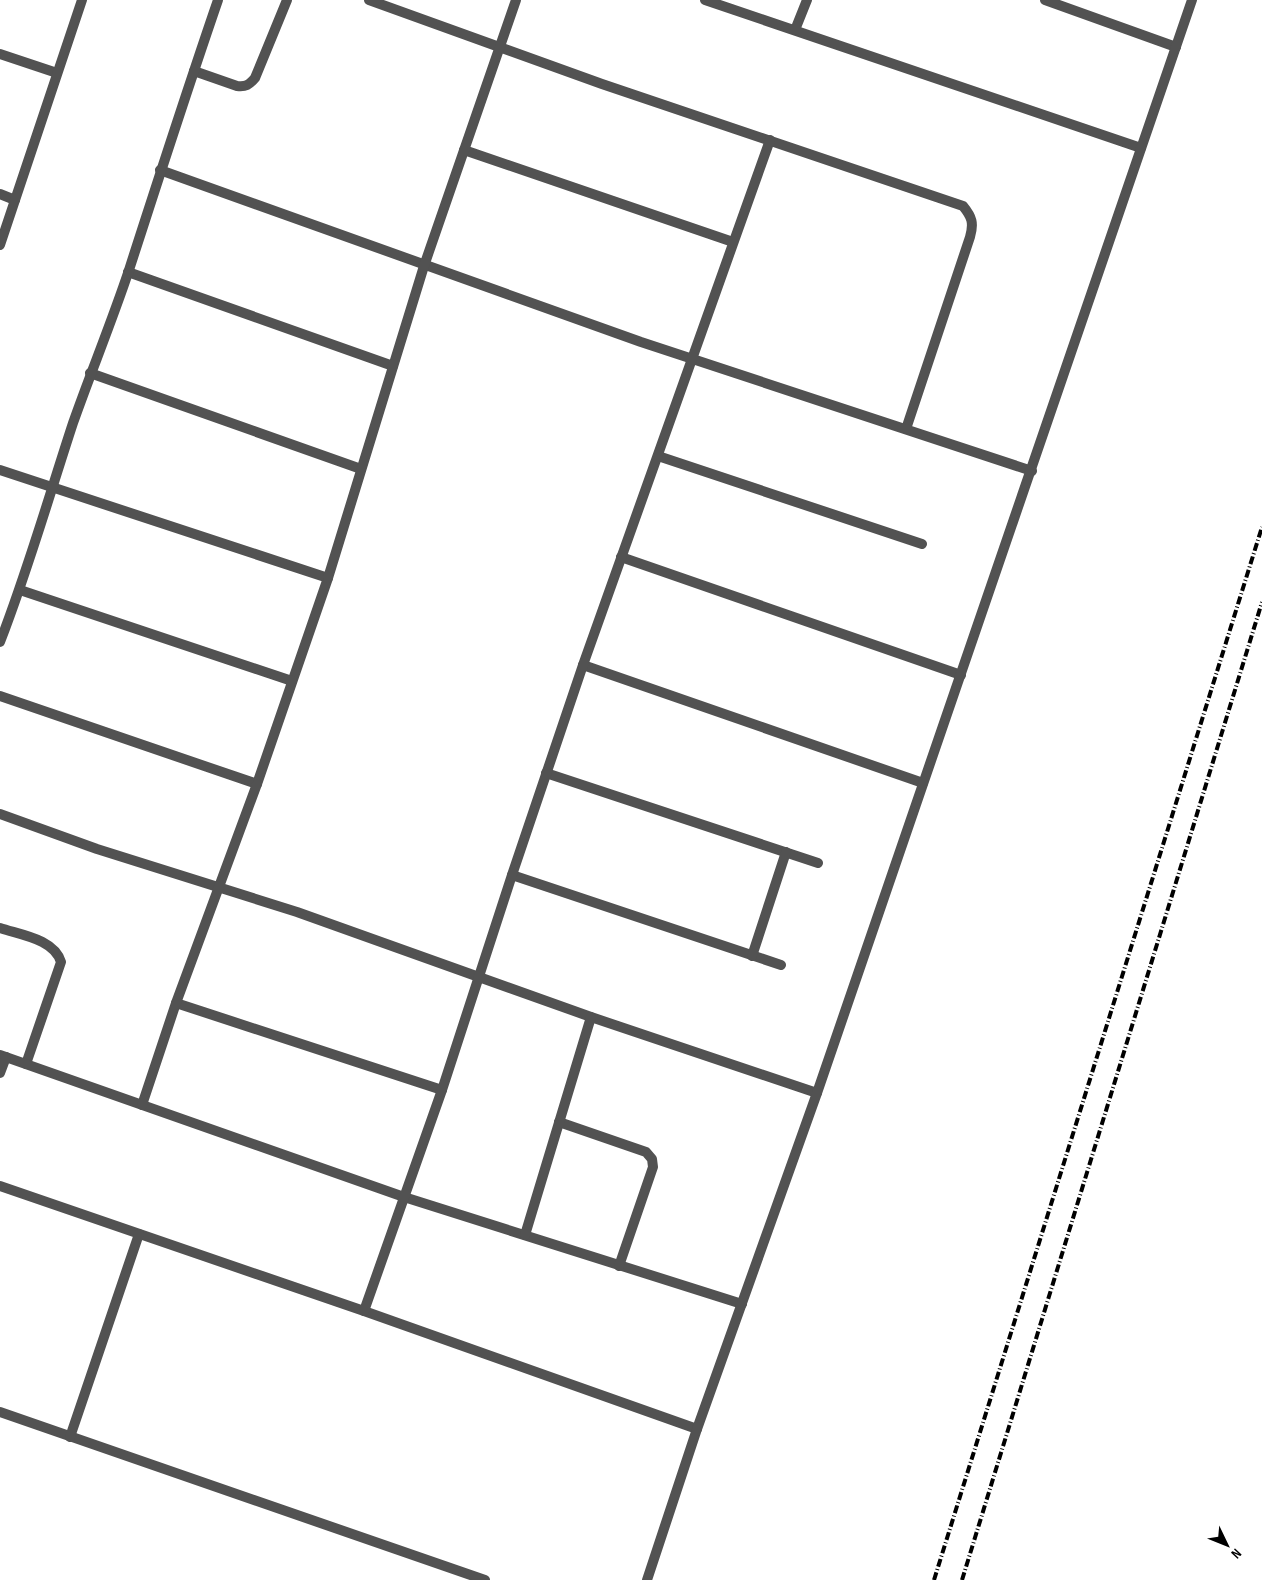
<svg xmlns="http://www.w3.org/2000/svg" width="1262" height="1580" font-family="'Sofia Sans Condensed',sans-serif">
  <style>
    .lines { fill: none; stroke-linecap: round; stroke-linejoin: round }
    .minor { stroke: #525252; stroke-width: 10 }
    .rail { stroke: #000; stroke-width: 4; stroke-dasharray: 8 2.5 1 2.5; stroke-linecap: butt }
  </style>
  <rect width="100%" height="100%" fill="#fff"/>
  <g class="lines">
    <g class="minor">
      <path d="M369,0L602,84L963,206C972,217 974,223 970,237L906,429"/>
      <path d="M705,0L1141,148"/>
      <path d="M1045,0L1176,47"/>
      <path d="M795,30L807,0"/>
      <path d="M0,54L57,73"/>
      <path d="M194,71L237,86C246,87 249,85 255,78L287,0"/>
      <path d="M464,150L733,242"/>
      <path d="M160,170L641,342L1032,471"/>
      <path d="M0,194L15,200"/>
      <path d="M0,245L82,0"/>
      <path d="M128,272L393,366"/>
      <path d="M90,373L361,469"/>
      <path d="M658,456L922,544"/>
      <path d="M0,470L328,578L257,784L0,696"/>
      <path d="M621,557L961,675"/>
      <path d="M328,578L424,266L516,0"/>
      <path d="M20,590L292,681"/>
      <path d="M0,642C28,570 49,496 73,423C91,372 112,321 129,270C158,180 187,90 218,0"/>
      <path d="M583,665L923,783"/>
      <path d="M546,773L818,863"/>
      <path d="M0,814L97,849L297,912L591,1017L817,1093"/>
      <path d="M512,875L781,965"/>
      <path d="M0,928C21,935 54,939 61,962L26,1064"/>
      <path d="M752,956L786,852"/>
      <path d="M176,1003L442,1090"/>
      <path d="M0,1055L404,1197L742,1304"/>
      <path d="M0,1073L6,1057"/>
      <path d="M142,1105L176,1003L257,784"/>
      <path d="M559,1122L646,1152L652,1159L653,1167L619,1266"/>
      <path d="M0,1186L364,1311L697,1429"/>
      <path d="M525,1235L591,1017"/>
      <path d="M364,1311L442,1090L512,875L583,665L770,140"/>
      <path d="M0,1412L485,1580"/>
      <path d="M70,1437L139,1234"/>
      <path d="M647,1580L697,1429L817,1093L1192,0"/>
    </g>
    <g class="rail">
      <path d="M934,1580L1262,527"/>
      <path d="M962,1580L1262,602"/>
    </g>
  </g>
  <g transform="translate(1227 1545) rotate(133)" stroke="#ffffff" stroke-width="4" paint-order="stroke">
  <path d="M0-4L9 19L0 12L-9 19Z" fill="#000000"/>
  <text y="-8" font-size="14" font-weight="bold" text-anchor="middle" fill="#000000">N</text>
  </g>
</svg>
